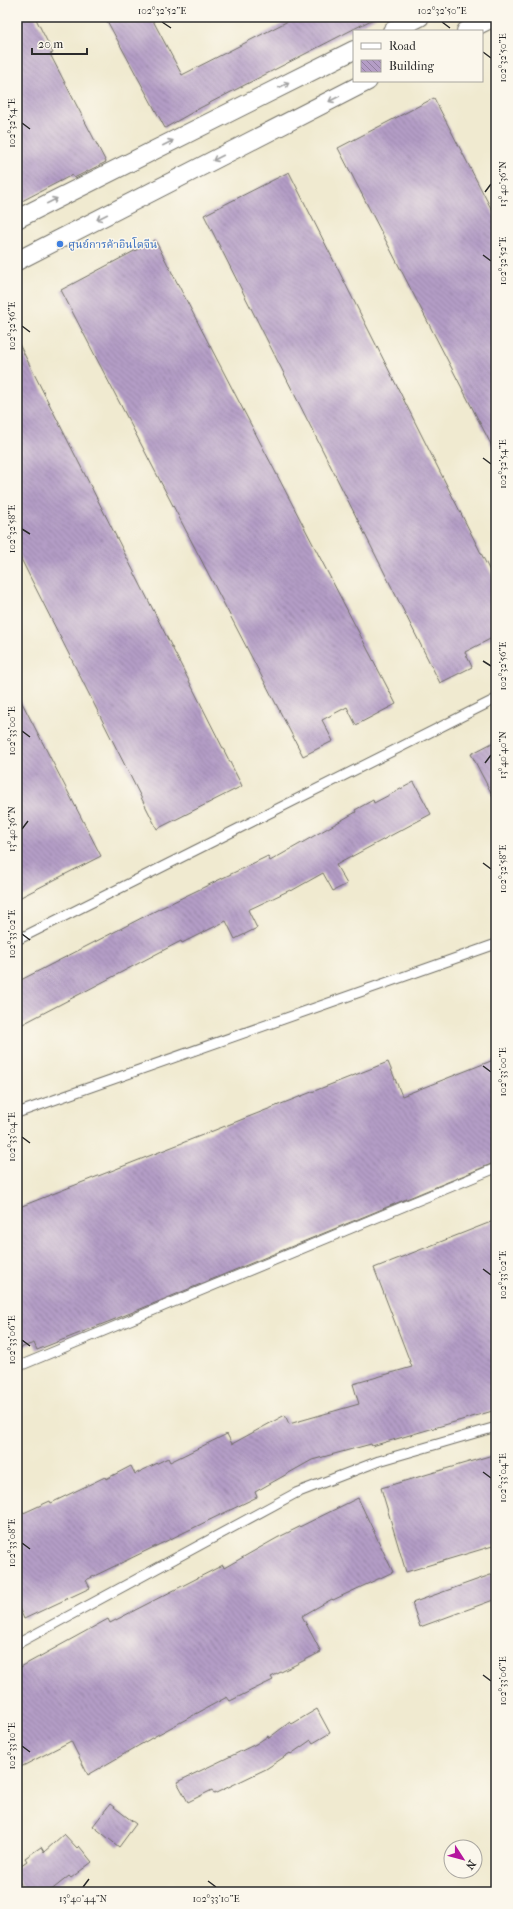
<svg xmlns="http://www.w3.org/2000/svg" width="513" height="1909" font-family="'IM FELL French Canon','Noto Serif Thai',serif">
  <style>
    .building { fill: url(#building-back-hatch) }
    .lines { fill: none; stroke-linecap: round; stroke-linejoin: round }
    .lane-casing { stroke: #706e65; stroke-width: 11 }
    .street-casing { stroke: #706e65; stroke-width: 20 }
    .lane { stroke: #fff; stroke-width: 9 }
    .street { stroke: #fff; stroke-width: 18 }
    .oneway { stroke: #a0a0a0 }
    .ticks { fill: none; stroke: #2b2b2b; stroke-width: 1.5 }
    .shop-dot { fill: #3f7fe0; stroke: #fbf7ec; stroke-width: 1.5 }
    .labels { text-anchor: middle; stroke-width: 3; stroke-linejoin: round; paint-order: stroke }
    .shop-label { font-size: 11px; fill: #366cbe; stroke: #fbf7ec; text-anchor: start }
    .neatline { fill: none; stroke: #2b2b2b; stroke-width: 1.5 }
    .ticks-label { font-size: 10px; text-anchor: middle; fill: #2b2b2b }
  </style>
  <defs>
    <pattern id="building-back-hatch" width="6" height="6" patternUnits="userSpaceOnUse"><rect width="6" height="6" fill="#b49dc6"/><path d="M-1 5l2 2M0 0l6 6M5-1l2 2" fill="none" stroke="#9380a1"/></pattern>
  </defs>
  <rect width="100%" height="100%" fill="#fbf7ec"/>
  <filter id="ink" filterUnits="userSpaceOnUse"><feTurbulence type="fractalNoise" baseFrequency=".025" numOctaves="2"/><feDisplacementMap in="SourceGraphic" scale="8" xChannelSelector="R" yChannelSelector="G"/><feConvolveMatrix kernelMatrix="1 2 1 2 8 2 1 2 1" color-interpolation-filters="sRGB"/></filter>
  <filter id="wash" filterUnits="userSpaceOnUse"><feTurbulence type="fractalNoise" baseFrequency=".012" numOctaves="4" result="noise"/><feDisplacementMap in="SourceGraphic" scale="16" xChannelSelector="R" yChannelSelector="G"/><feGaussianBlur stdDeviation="0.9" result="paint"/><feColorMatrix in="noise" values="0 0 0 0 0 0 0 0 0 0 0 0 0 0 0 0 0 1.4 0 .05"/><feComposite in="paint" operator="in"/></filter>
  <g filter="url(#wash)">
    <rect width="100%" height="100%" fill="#f0ead0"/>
    <g id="blocks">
      <g class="building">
        <path d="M17,17H35L53,53L50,54L106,162L74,178L72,175L22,201L17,192Z"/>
        <path d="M105,17H151L182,75L296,17H377L200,108L165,128Z"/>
        <path d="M434,98L496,218V454L338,148Z"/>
        <path d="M289,172L496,583V636L465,652L472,667L440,683L204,215Z"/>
        <path d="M155,240L396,704L356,725L347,707L322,720L333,741L303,756L61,290Z"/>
        <path d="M17,340L242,786L157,829L17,551Z"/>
        <path d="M17,693L101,856L17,899Z"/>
        <path d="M496,741V802L471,754Z"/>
        <path d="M414,782L431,814L336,865L347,884L333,891L323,873L291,891L290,890L248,910L257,928L235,939L226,921L182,943L181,941L17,1027V982L159,909L268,856L270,861L356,812L355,810L373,800L374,803Z"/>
        <path d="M496,1059V1162L138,1310L37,1350L34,1343L17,1349V1208L388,1062L402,1096Z"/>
        <path d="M496,1220V1410L372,1446L371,1444L312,1460L255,1492L257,1497L86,1580L90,1588L24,1619L17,1603V1516L50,1501L51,1503L105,1477L106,1479L131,1466L135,1474L168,1458L170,1462L227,1434L232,1444L285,1415L289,1424L359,1404L353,1384L412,1367L374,1268Z"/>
        <path d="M496,1454V1545L406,1572L381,1488Z"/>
        <path d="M358,1498L393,1572L333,1600L332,1599L302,1616L321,1652L271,1677L273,1680L230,1701L227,1697L157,1735L88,1775L71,1741L17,1769V1669L108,1619L110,1623L223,1565L224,1568L277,1538Z"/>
        <path d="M496,1573V1599L420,1627L412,1603Z"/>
        <path d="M317,1709L330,1733L313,1743L311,1740L291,1754L290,1753L266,1769L214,1794L212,1790L188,1802L177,1782L256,1744L268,1736L269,1738L290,1722L292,1724Z"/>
        <path d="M110,1804L136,1824L119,1847L93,1826Z"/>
        <path d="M64,1834L77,1848L79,1846L92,1862L71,1878L69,1876L49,1892H26L17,1878V1868L27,1861L25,1858L41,1847L44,1852Z"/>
      </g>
    </g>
  </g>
  <g filter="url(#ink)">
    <use href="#blocks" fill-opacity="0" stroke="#706e65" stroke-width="1"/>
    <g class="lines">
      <g class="lane-casing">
        <g id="lane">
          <path d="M17,940L496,699"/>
          <path d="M17,1113L496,944"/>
          <path d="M17,1367L496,1168"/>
          <path d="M17,1644L296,1493L379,1461L496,1427"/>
        </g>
      </g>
      <g class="street-casing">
        <g id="street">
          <path d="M392,31L420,17"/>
          <path d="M466,31L494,17"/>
          <path d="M17,219L354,50"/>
          <path d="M17,261L368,81"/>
        </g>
      </g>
      <use href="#lane" class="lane"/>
      <use href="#street" class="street"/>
    </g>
    <defs><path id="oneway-shaft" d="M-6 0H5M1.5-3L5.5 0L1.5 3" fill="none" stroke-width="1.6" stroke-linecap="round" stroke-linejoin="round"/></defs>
    <g class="oneway">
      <use href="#oneway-shaft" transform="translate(284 85) rotate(-27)"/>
      <use href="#oneway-shaft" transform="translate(334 99) rotate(153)"/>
      <use href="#oneway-shaft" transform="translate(168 143) rotate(-27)"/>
      <use href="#oneway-shaft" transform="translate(218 158) rotate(153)"/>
      <use href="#oneway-shaft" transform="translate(52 201) rotate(-27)"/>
      <use href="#oneway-shaft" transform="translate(102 217) rotate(153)"/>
    </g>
  </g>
  <path class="ticks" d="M162,22L171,28M442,22L450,28M483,52L491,58M22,123L30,129M485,192L491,184M483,255L491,261M22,326L30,332M483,458L491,464M22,529L30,534M483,661L491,666M22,731L30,737M485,763L491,755M22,829L28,821M483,863L491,869M22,934L30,940M483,1066L491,1072M22,1137L30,1143M483,1269L491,1275M22,1340L30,1346M483,1472L491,1478M22,1543L30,1549M483,1675L491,1681M22,1746L30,1752M208,1881L216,1887M83,1887L89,1879"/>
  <circle class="shop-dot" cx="60" cy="244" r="4"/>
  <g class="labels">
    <g class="shop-label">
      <text x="68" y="248">ศูนย์การค้าอินโดจีน</text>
    </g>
  </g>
  <rect width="513" height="1909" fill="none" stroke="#fbf7ec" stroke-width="44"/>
  <rect x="353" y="30" width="130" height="52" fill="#fbf7ec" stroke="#a8a59f"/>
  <rect x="361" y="43" width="20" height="6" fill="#ffffff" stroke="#a8a59f"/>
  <text x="389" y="50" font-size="12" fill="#2b2b2b">Road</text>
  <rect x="361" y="60" width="20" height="12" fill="url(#building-back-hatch)" stroke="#a8a59f"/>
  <text x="389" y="70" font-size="12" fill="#2b2b2b">Building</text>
  <g transform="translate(463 1859) rotate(126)"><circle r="19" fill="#fbf7ec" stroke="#a8a59f"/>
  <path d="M0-3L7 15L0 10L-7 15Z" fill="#b5179e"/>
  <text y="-6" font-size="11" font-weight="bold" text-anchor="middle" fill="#2b2b2b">N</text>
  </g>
  <path d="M32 48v6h55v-6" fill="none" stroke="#2b2b2b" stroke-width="2"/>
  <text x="38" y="48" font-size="12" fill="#2b2b2b" stroke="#fbf7ec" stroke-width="3" paint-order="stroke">20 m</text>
  <rect x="22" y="22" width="469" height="1865" class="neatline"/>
  <g class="ticks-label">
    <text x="162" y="14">102°32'52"E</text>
    <text x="442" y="14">102°32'50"E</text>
    <text transform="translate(502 58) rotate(-90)" y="4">102°32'50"E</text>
    <text transform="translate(11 123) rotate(-90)" y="4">102°32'54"E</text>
    <text transform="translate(502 184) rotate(-90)" y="4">13°40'36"N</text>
    <text transform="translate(502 261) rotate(-90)" y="4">102°32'52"E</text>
    <text transform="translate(11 326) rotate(-90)" y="4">102°32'56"E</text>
    <text transform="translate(502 464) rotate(-90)" y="4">102°32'54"E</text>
    <text transform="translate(11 529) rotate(-90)" y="4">102°32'58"E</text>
    <text transform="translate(502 666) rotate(-90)" y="4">102°32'56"E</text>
    <text transform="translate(11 731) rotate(-90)" y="4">102°33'00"E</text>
    <text transform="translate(502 755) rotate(-90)" y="4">13°40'40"N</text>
    <text transform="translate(11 829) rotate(-90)" y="4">13°40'36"N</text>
    <text transform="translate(502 869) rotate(-90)" y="4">102°32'58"E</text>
    <text transform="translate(11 934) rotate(-90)" y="4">102°33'02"E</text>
    <text transform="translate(502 1072) rotate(-90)" y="4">102°33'00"E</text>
    <text transform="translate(11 1137) rotate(-90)" y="4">102°33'04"E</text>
    <text transform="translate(502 1275) rotate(-90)" y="4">102°33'02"E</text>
    <text transform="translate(11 1340) rotate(-90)" y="4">102°33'06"E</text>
    <text transform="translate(502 1478) rotate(-90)" y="4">102°33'04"E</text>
    <text transform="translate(11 1543) rotate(-90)" y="4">102°33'08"E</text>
    <text transform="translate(502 1681) rotate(-90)" y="4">102°33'06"E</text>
    <text transform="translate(11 1746) rotate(-90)" y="4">102°33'10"E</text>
    <text x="83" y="1902">13°40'44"N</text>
    <text x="216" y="1902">102°33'10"E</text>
  </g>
</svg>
